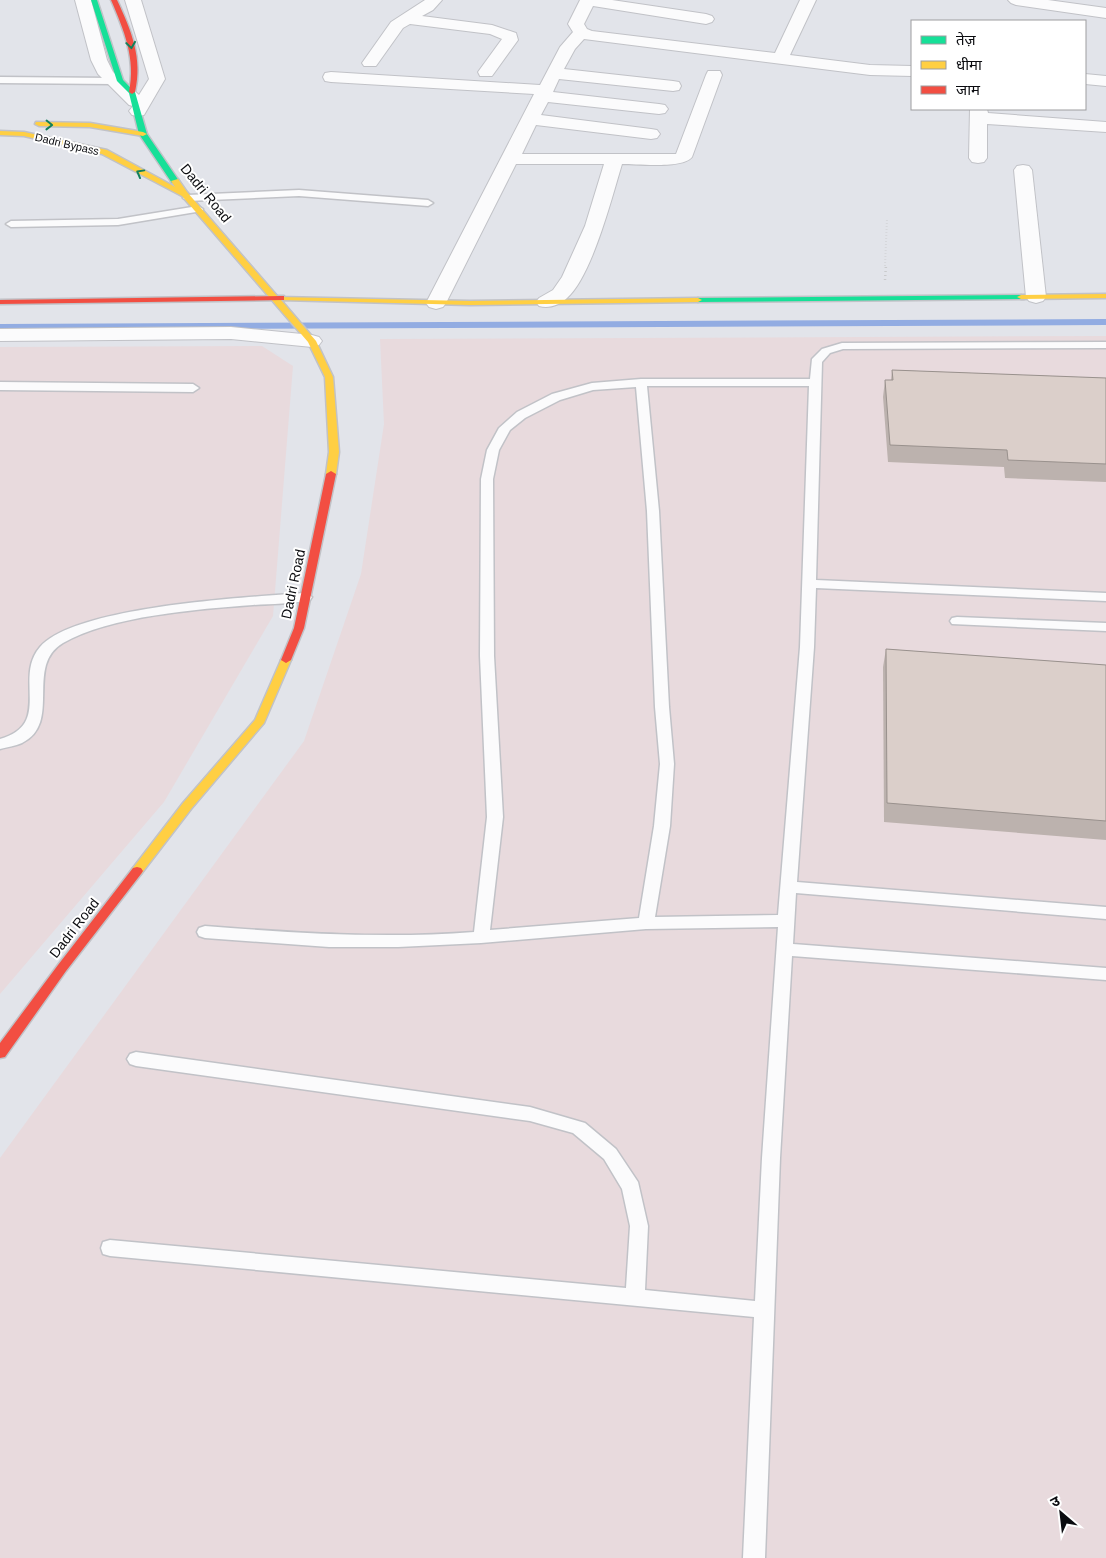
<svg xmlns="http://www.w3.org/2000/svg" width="1106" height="1558" font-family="Arial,'Noto Sans Devanagari',sans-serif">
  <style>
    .industrial { fill: #e8dadd }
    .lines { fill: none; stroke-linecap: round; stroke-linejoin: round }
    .stream { stroke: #92ace2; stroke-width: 6 }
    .lane-casing { stroke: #c1c2c7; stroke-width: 3 }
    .street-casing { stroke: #c1c2c7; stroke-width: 2 }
    .fast-casing { stroke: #c1c2c7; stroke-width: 3 }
    .slow-casing { stroke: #c1c2c7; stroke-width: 3 }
    .jam-casing { stroke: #c1c2c7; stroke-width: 3 }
    .path-far1 { stroke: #c9cacc; stroke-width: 2; stroke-dasharray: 0.5 2.5; stroke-linecap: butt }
    .path { stroke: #c9cacc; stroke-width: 2.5; stroke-dasharray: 1 3; stroke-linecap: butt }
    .lane { fill: #fbfbfc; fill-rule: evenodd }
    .street { fill: #fbfbfc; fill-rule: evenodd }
    .fast { fill: #16e098; fill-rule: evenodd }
    .slow { fill: #ffcf43; fill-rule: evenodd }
    .jam { fill: #f24e42; fill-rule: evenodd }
    .wall { fill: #bcb2ae }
    .building { fill: #dbcfca; stroke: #99918d }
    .oneway { stroke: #11805a }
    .labels { text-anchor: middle; stroke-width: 4; stroke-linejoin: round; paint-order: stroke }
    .far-street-label { font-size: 11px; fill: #0a0b0f; stroke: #fff }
    .street-label { font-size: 14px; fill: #0a0b0f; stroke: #fff }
  </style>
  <rect width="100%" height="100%" fill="#e2e4ea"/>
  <g class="industrial">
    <path d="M1106,336V1558H0V1158L304,741L361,574L384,424L380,339Z"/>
    <path d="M262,346L293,366L273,616L164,802L0,994V347Z"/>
  </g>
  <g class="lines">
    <path class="stream" d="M0,327L1106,322"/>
    <g class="lane-casing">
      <g id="lane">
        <path d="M0,77L113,78L118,81L113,84L0,83Z"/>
        <path d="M299,190L428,200L433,203L428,206L299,196L188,201L183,198L188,195Z"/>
        <path d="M198,206L203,209L202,211L118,225L11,227L6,224L11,221L118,219Z"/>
        <path d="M1106,342V348L843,349L830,353L822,362L816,580L1106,593V601L816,588L814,647L797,882L1106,907V919L796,893L793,944L1106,968V980L792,956L780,1158L765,1558H743L754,1317L110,1256L103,1254L101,1248L103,1242L110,1240L626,1288L630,1226L622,1189L604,1159L573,1133L530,1121L136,1066L130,1064L127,1059L130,1054L136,1052L530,1107L585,1123L616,1149L638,1182L648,1226L645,1290L755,1301L762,1158L778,927L646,929L481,943L398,947H329L205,938L199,936L197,932L199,928L205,926C295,933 384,939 474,932L487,817L480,656L481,479L487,450L499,428L517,412L552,394L592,383L641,379H810L812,359L822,349L842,343ZM647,386H809L800,647L778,915L655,917L670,826L674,764L669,707L659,511ZM636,387L647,511L655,707L660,764L654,826L639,918L490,930L503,817L494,656L493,479L499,450L510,430L525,418L560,400L593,390Z"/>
        <path d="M0,382L193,384L199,388L193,392L0,390Z"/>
        <path d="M305,593L312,597L310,600C292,604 271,604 253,605C198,609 110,616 63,643C24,666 63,723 22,743C15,746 7,747 0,749V739C53,724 13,678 40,647C75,606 250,597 305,593Z"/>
        <path d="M957,617L1106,623V631L952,624L950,621L952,618Z"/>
      </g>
    </g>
    <g class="street-casing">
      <g id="street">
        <path d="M75,0H91L107,60L113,72L139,95L149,79L125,0H141L165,79L144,115L138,116L132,115L129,111L133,106L129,105L98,74L91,60Z"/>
        <path d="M425,0H442L433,10L422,16L492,25L516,33L518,40L492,76H480L478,72L502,39L490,34L410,24L403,28L376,66H364L362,63L391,22Z"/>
        <path d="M580,0H612L706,14L712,16L714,19L712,22L706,24L593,6L584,24L587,29L592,31L775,53L800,0H816L790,55L870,65L912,66V76L870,75L584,39L575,49L564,69L673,81L679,82L681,86L679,90L673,91L559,79L553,92L659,104L665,105L668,109L665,113L659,114L548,102L541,115L651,129L657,130L660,134L657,138L651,139L536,125L522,154H676L706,75L708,71H720L722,75L692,157C683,169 637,164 622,164C612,197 592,276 567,298C559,305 549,309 539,306L536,302L539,298L553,290L562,277L585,226L604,164H516L446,303L443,307L436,309L429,307L426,303L534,94L331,82L325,81L323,77L325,73L331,72L540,85L560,47L573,32L568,24Z"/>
        <path d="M1008,0H1048L1106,8V18L1016,5L1011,3Z"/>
        <path d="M1085,74L1106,76V86L1085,84Z"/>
        <path d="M970,109H987L988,113L1106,122V132L987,124V158L984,162L978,163L972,162L969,158Z"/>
        <path d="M1023,165L1029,166L1032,170L1046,297L1043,301L1036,303L1029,301L1026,297L1014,170L1017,166Z"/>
        <path d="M231,327L312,335L319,337L322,341L319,345L312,347L231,339L0,341V329Z"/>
      </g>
    </g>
    <g class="fast-casing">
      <g id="fast">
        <path d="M91,0H97L123,80L135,92L147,134L179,181L178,183H172L139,134L129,93L117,81Z"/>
        <path d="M1021,295L1025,297L1024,299L698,302L694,300L698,298Z"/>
      </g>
    </g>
    <g class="slow-casing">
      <g id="slow">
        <path d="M36,122L90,123L143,132L147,134L143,136L90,127L39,126L35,124Z"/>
        <path d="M0,131L24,132L107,150L175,187L171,181L178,179L187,192L278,297L470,301L698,298L702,300L698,302L470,305L281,300L316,341L333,377L339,452L336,474L331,477L326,474L329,452L325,377L308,342L182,196L102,154L24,136L0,135Z"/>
        <path d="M1106,294V298L1021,299L1017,297L1021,295Z"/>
        <path d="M286,657L291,660L264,723L191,809L141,874H133L131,871L133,868L183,803L255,720L281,660Z"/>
      </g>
    </g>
    <g class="jam-casing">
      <g id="jam">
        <path d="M111,0H117C131,30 143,58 135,92L132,94L129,92C136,59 124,30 111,0Z"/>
        <path d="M281,296H284V300L0,304V300Z"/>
        <path d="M331,471L336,474L304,628L291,660L286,663L281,660L294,628L326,474Z"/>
        <path d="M137,867L141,868L143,871L141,874L66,971L5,1057L0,1058V1043L58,965L133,868Z"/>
      </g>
    </g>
    <path class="path-far1" d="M885,266L887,219"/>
    <path class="path" d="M885,280L886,265"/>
    <use href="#lane" class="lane"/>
    <use href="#street" class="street"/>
    <use href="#fast" class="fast"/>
    <use href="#slow" class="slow"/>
    <use href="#jam" class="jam"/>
  </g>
  <g class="wall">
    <path d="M892,370L1106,378V482L1005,478L1004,467L888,462L883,397L885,380H891Z"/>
    <path d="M886,649L1106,665V840L884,822L883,667Z"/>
  </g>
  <g class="building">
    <path d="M892,370L1106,378V464L1008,460L1007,450L890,445L885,380H893Z"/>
    <path d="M886,649L1106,665V821L887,803Z"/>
  </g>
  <defs><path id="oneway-chevron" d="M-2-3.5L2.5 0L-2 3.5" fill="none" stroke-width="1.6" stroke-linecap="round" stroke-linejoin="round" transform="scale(1.25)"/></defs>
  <g class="oneway">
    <use href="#oneway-chevron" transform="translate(131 45) rotate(82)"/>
    <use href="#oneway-chevron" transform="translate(49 125) rotate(1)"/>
    <use href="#oneway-chevron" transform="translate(140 173) rotate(-151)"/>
  </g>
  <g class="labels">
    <g class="far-street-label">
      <text transform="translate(67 144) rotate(13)" y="4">Dadri Bypass</text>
    </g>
    <g class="street-label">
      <text transform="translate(206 193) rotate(51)" y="5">Dadri Road</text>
      <text transform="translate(293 584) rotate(-78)" y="5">Dadri Road</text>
      <text transform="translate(74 928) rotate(-52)" y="5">Dadri Road</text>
    </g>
  </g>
  <rect x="911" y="20" width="175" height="90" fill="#ffffff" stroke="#9d9d9f"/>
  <rect x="921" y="36" width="25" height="8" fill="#16e098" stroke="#9d9d9f"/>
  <text x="956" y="45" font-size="15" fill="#0a0b0f">तेज़</text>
  <rect x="921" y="61" width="25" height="8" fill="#ffcf43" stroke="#9d9d9f"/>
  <text x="956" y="70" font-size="15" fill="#0a0b0f">धीमा</text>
  <rect x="921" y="86" width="25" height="8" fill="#f24e42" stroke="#9d9d9f"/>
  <text x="956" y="95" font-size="15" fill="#0a0b0f">जाम</text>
  <g transform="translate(1061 1513) rotate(332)" stroke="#ffffff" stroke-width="4" paint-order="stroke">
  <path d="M0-4L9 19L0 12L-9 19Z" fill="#0a0b0f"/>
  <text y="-8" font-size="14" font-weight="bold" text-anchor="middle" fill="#0a0b0f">उ</text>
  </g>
</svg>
